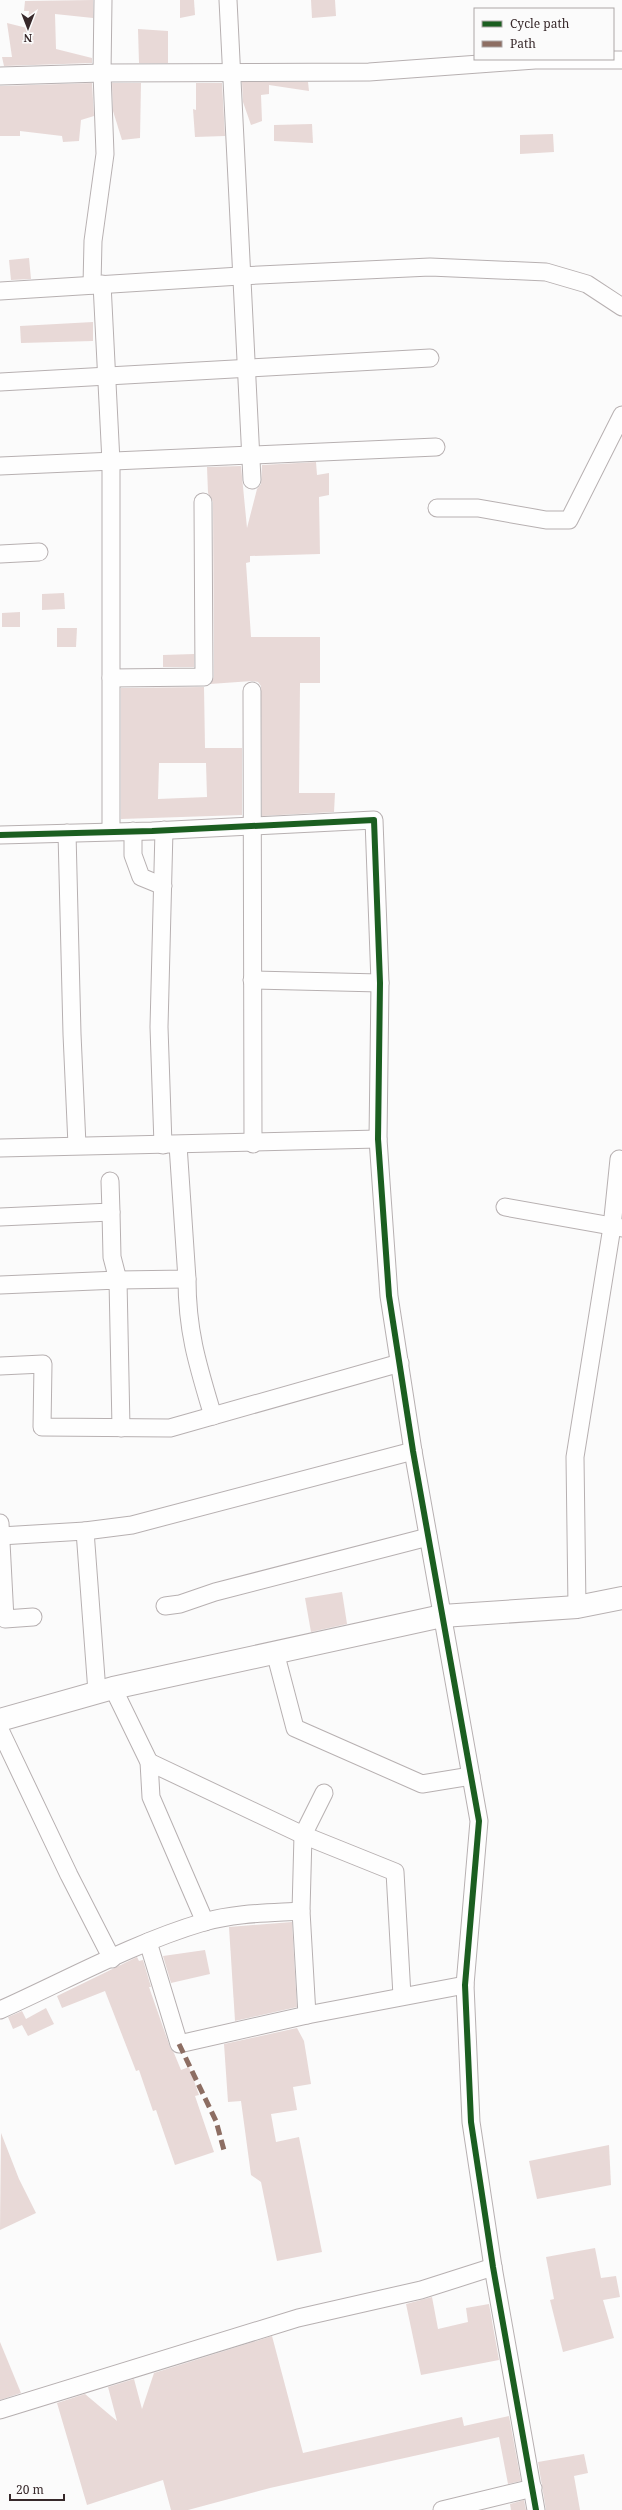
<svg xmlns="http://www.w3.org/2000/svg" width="622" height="2510" font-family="'Noto Serif',serif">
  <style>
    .building { fill: #e8d9d7; fill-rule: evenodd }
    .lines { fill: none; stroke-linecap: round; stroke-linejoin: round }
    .street-casing { stroke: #b7b0b1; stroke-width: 19 }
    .secondary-casing { stroke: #b7b0b1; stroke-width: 24 }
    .street { stroke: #fefefe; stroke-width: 17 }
    .secondary { stroke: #fefefe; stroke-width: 22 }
    .quiet { stroke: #8d6e63; stroke-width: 5; stroke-dasharray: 10 5; stroke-linecap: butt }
    .cycleway-casing { stroke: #fbfbfb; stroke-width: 8 }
    .cycleway { stroke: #1b5e20; stroke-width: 6 }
  </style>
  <rect width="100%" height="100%" fill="#fbfbfb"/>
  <g class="building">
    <path d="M93,0V18L55,14L56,49L92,58V63L4,66L2,57H12L7,23L27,28L29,11H24L25,1Z"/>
    <path d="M180,0H194L195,15L180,18Z"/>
    <path d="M311,0H335L336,16L312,18Z"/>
    <path d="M138,29L168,31V63H139Z"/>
    <path d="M242,82H308L309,91L269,85V94L261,95L262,121L251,125L243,102Z"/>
    <path d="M92,83L94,116L81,120L79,141L63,142L62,136L20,131V136H0V86Z"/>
    <path d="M112,83H141L140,138L122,140L113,111Z"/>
    <path d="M196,83H222L225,136L195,137L193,109L196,110Z"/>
    <path d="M312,124L313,143L274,141V125Z"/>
    <path d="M553,134L554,152L520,154V135Z"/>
    <path d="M29,258L31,279L11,280L9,260Z"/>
    <path d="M93,322V341L21,343L20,326Z"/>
    <path d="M316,462L317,475L329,473V495L319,497L320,554L250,556V562L246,563L251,637H320V683H300L299,793H335L334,812L262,816L261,686L258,682L252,681L210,684L214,677L213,502L208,493L207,467L241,466L247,528L257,489L261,484L262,465Z"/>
    <path d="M64,593L65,609L42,610V594Z"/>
    <path d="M20,612V627H2V613Z"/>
    <path d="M57,628H77L76,647H57Z"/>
    <path d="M194,654V667H163V655Z"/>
    <path d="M204,687L205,748H242V815L121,819V688ZM159,763H206L207,797L158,799Z"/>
    <path d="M342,1592L347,1624L311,1632L305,1598Z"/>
    <path d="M292,1922L297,2007L235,2021L229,1927Z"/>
    <path d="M205,1950L210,1974L171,1983L163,1956Z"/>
    <path d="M137,1957L139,1961L143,1960L151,1987H149L170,2047L174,2053L181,2070L189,2067L199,2095L195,2096L214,2152L175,2165L156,2110L153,2111L139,2070L136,2071L105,1991L62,2008L57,1996Z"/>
    <path d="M46,2008L54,2024L28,2036L22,2025L13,2029L8,2017L22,2011L26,2019Z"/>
    <path d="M297,2028L304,2041L311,2084L293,2087L297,2110L271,2114L276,2142L299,2137L322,2252L277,2261L261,2182L251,2175L241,2101L228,2102L224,2044Z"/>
    <path d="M1,2133L19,2179L36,2213L0,2230Z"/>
    <path d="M609,2145L611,2185L537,2199L529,2161Z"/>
    <path d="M595,2248L601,2278L616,2276L620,2297L603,2300L614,2338L563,2352L550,2300L554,2299L546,2257Z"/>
    <path d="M432,2297L438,2329L468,2322L466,2308L489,2304L499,2360L421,2375L406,2304Z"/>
    <path d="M272,2336L303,2453L462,2417L464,2426L509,2416L521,2481L508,2484L499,2437L270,2488L188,2510H171L163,2480L87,2505L57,2403L85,2394L117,2421L108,2387L134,2379L142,2409L154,2373Z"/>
    <path d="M0,2342L21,2393L0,2400Z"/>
    <path d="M584,2454L588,2473L574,2476L580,2510H546L538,2462Z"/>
    <path d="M524,2500L526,2510H511L510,2504Z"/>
  </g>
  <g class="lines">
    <g class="street-casing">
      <g id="street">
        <path d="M228,0L252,480"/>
        <path d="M0,76L102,73L369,72L535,60H622"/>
        <path d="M102,284L111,462V831"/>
        <path d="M92,285L93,241L105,154L102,73L103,0"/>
        <path d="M0,291L240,276L430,267L546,272L587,284L622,307"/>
        <path d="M0,382L430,358"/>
        <path d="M0,466L436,447"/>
        <path d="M437,508H478L546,520H569L622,415"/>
        <path d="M0,554L39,552"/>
        <path d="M111,678L204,677L203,502"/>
        <path d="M252,691L253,1144"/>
        <path d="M133,831V855L141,877L163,886"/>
        <path d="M67,833L72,1034L77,1145"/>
        <path d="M0,835L152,831L374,820L380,983L378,1139L389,1296L413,1451L479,1821L465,1985L471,2122L493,2267L536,2510"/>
        <path d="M252,980L380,983"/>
        <path d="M163,1145L159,1027L164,830"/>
        <path d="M0,1148L378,1139"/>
        <path d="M505,1207L622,1228"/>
        <path d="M111,1212L112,1257L118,1280L187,1279L178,1145"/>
        <path d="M0,1217L111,1212L110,1181"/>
        <path d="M187,1279C187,1332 198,1366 213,1416"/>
        <path d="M0,1285L118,1280L121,1428"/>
        <path d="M0,1366L43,1364L42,1427L170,1428L400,1363"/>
        <path d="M0,1523L5,1619L33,1617"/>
        <path d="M0,1536L85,1531"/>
        <path d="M165,1606L180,1604L215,1592L428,1537"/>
        <path d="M577,1607L575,1457L612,1227L619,1159"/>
        <path d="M275,1652L295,1728L422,1784L471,1776"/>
        <path d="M113,1688L149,1762L151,1797L205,1922"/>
        <path d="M97,1692L85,1531L132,1525L413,1451"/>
        <path d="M0,1730L69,1875L112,1959"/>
        <path d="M149,1762L303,1835L395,1872L402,1996"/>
        <path d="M148,1942L179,2044L307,2015L465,1985"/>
        <path d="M0,2010C67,1980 133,1943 204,1922C235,1913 269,1913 301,1911"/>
        <path d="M307,2015L301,1911L303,1835L324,1793"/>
        <path d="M0,2410L298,2318L421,2290L493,2267"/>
        <path d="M442,2510L533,2488"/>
      </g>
    </g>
    <g class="secondary-casing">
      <path id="secondary" d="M0,1720L113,1688L442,1616L577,1607L622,1598"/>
    </g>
    <use href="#street" class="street"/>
    <use href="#secondary" class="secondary"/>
    <path class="quiet" d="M179,2044L216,2121L225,2154"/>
    <g class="cycleway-casing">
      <path id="cycleway" d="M0,835L152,831L374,820L380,983L378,1139L389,1296L413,1451L479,1821L465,1985L471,2122L493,2267L536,2510"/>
    </g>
    <use href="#cycleway" class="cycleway"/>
  </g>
  <rect x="474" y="8" width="140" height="52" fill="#fbfbfb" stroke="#ada7a7"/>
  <rect x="482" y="21" width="20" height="6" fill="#1b5e20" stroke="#ada7a7"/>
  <text x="510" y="28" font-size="12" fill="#37282a">Cycle path</text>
  <rect x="482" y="41" width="20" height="6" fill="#8d6e63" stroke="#ada7a7"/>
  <text x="510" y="48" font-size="12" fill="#37282a">Path</text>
  <g transform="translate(28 28) rotate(180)" stroke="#fbfbfb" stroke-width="3" paint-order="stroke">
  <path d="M0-3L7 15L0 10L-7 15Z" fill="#37282a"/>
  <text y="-6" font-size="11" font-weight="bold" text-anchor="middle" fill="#37282a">N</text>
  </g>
  <path d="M10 2494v6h54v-6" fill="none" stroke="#37282a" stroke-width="2"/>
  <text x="16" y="2494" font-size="12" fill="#37282a" stroke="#fbfbfb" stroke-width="3" paint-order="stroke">20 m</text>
</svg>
